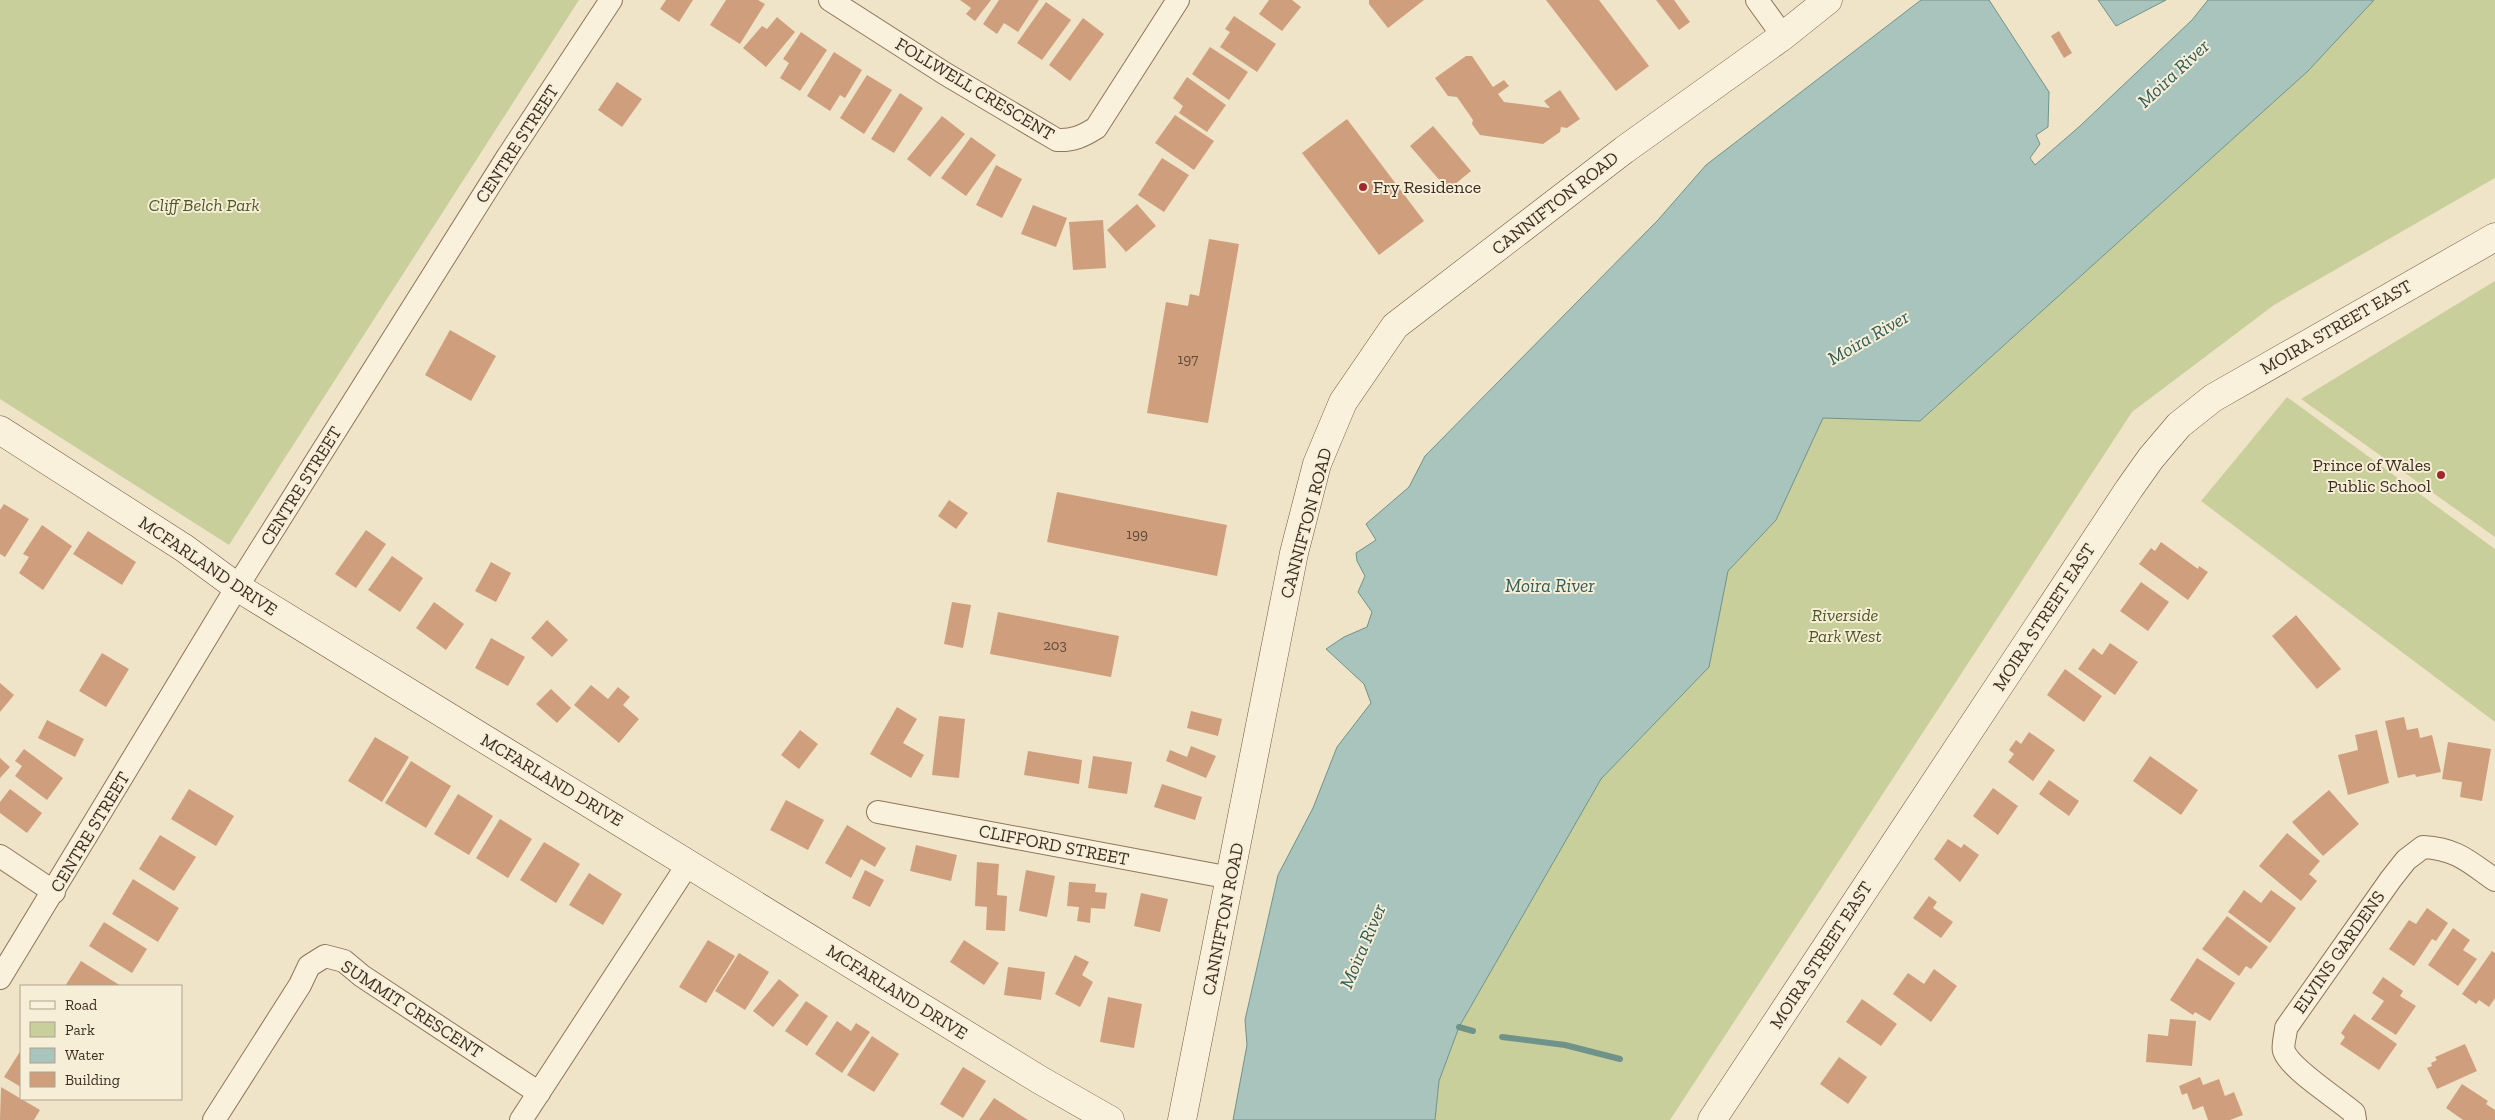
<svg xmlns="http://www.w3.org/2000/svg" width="2495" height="1120" font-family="'Zilla Slab',serif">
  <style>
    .green { fill: #c9cf9b }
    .water { fill: #a9c4bc; stroke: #6f938a }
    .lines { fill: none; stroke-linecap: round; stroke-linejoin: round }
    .stream { stroke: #6f938a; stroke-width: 6 }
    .building { fill: #cf9f7d }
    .street-casing { stroke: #8d765c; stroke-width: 24 }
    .secondary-casing { stroke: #6f573f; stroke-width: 29 }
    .street { stroke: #faf1dc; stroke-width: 22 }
    .secondary { stroke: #faf1dc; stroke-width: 28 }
    .poi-dot { fill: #9e2a2b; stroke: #f7eed8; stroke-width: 2 }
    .labels { text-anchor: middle; stroke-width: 4; stroke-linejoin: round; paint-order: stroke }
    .number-label { font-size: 15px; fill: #624a37 }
    .street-label { font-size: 18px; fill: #3d2e20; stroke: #f7eed8 }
    .poi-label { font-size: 18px; fill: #3d2e20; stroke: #f7eed8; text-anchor: start }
    .park-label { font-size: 18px; font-style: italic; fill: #4d5a26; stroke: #f7eed8 }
    .water-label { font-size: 19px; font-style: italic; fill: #2f5d5a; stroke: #f7eed8 }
  </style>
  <rect width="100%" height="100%" fill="#f0e4c8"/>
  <g class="green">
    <path d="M0,0H579L229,545L0,399Z"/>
    <path d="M2374,0H2495V178L2274,305L2132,412L1670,1120H1435L1439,1081L1459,1027L1601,779L1709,667L1728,571L1776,520L1823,418L1920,421L2308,71Z"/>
    <path d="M2495,281V537L2301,399Z"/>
    <path d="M2287,397L2495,549V722L2201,501Z"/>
  </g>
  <g class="water">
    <path d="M1921,0H1989L2049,92L2048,127L2036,135L2040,144L2030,158L2035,165L2080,126L2192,20L2208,0H2374L2308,71L1920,421L1823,418L1776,520L1728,571L1709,667L1601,779L1459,1027L1439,1081L1435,1120H1233L1247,1045L1245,1020L1278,875L1313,808L1337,747L1371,703L1364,684L1326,649L1344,637L1367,627L1372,612L1358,592L1365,576L1357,561L1356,553L1376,540L1366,524L1409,487L1425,456L1658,220L1706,165Z"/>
    <path d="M2098,0H2166L2116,26Z"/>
  </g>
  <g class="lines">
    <g class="stream">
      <path d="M1459,1027L1473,1031"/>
      <path d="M1502,1037L1565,1045L1620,1059"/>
    </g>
  </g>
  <g class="building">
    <path d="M666,0H693L679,22L660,9Z"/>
    <path d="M726,0H758L765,4L740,44L710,25Z"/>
    <path d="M960,0H991L975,21L966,14L971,8Z"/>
    <path d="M999,0H1039L1018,32L1004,23L997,34L983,24Z"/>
    <path d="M1269,0H1292L1301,7L1282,31L1259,14Z"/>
    <path d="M1369,0H1424L1388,28L1369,4Z"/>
    <path d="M1546,0H1599L1649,66L1616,91Z"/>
    <path d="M1656,0H1674L1690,22L1679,30Z"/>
    <path d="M1046,2L1071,20L1042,60L1017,43Z"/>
    <path d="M1234,16L1276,44L1257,72L1220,47L1230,32L1225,29Z"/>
    <path d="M777,17L795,32L766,67L743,48L762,26L767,29Z"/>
    <path d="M1083,18L1104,34L1070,81L1049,65Z"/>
    <path d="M2059,31L2072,53L2064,58L2051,36Z"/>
    <path d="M801,32L827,50L800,91L780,78L789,63L783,59Z"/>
    <path d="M1210,47L1248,72L1229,100L1192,74Z"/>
    <path d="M834,52L862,70L845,98L840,95L830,111L807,96Z"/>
    <path d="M1466,56H1472L1493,87L1504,80L1509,86L1498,94L1504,102L1550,108L1544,101L1560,90L1580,119L1567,128L1561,127L1560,132L1543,144L1480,135L1472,124L1473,120L1457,97L1448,96L1435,78Z"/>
    <path d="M867,75L892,90L864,134L840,118Z"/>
    <path d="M1187,77L1226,105L1207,132L1179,113L1183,106L1173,98Z"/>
    <path d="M617,82L642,99L622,127L598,110Z"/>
    <path d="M900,93L923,108L894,153L871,139Z"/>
    <path d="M1175,115L1214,141L1194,170L1155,143Z"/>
    <path d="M942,116L965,134L930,177L907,159Z"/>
    <path d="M1347,119L1424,221L1379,255L1302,153Z"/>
    <path d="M1433,126L1471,171L1448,190L1410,146Z"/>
    <path d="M971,137L996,155L966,196L941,178Z"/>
    <path d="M1162,158L1189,175L1164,212L1138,195Z"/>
    <path d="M996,165L1022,179L1002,218L976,205Z"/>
    <path d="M1137,204L1156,226L1126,252L1107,230Z"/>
    <path d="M1033,205L1067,218L1056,247L1021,234Z"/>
    <path d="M1103,220L1106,268L1073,270L1069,222Z"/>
    <path d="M1209,239L1239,244L1208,423L1147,413L1166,302L1188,306L1190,294L1199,296Z"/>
    <path d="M450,330L496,356L471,401L425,375Z"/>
    <path d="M1057,492L1227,525L1217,576L1047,542Z"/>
    <path d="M949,500L968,513L956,529L938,516Z"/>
    <path d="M4,504L29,519L5,557L0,554V510Z"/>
    <path d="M42,525L72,546L43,590L19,573L29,557L23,554Z"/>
    <path d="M366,530L386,544L356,588L335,574Z"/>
    <path d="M88,531L136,562L122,585L73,554Z"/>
    <path d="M2161,542L2198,569L2199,566L2208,572L2188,600L2139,564L2151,548L2155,551Z"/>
    <path d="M392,556L423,578L400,612L368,590Z"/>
    <path d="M491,562L511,573L496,602L475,591Z"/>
    <path d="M2141,582L2169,602L2148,631L2120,611Z"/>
    <path d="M434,602L464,624L446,650L416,628Z"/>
    <path d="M952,602L971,605L963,648L944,644Z"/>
    <path d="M998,612L1119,636L1111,677L990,654Z"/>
    <path d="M2296,615L2341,669L2317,689L2272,636Z"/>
    <path d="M547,620L568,640L552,657L531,638Z"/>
    <path d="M491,638L525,657L508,686L475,668Z"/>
    <path d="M2110,643L2138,662L2115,695L2078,669L2093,648L2102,655Z"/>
    <path d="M102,653L129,669L106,707L79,691Z"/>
    <path d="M2065,669L2102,696L2084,722L2047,695Z"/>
    <path d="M0,683L14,695L0,712Z"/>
    <path d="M591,685L608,699L618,687L630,697L623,705L639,719L619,743L574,705Z"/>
    <path d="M551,689L571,708L557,723L536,704Z"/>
    <path d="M897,707L917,719L903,743L924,755L911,778L870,754Z"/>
    <path d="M1191,711L1222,719L1218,736L1187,728Z"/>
    <path d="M939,716L965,719L959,778L932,775Z"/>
    <path d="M2404,717L2407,730L2418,728L2420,738L2432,735L2441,772L2416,777L2415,774L2398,778L2385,721Z"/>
    <path d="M47,720L84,739L75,757L38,738Z"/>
    <path d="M800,730L818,744L799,769L781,755Z"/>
    <path d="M2377,730L2389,783L2348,795L2338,755L2358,750L2355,735Z"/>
    <path d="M2029,732L2055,750L2033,781L2008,762L2014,754L2009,750L2016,740L2021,744Z"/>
    <path d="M375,737L409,757L382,802L348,781Z"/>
    <path d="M2448,742L2491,749L2482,801L2460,797L2462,782L2442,779Z"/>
    <path d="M1191,746L1216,756L1206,778L1166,761L1170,750L1187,757Z"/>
    <path d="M24,749L63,778L47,800L15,776L22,766L15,761Z"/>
    <path d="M1028,751L1082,760L1079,784L1024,775Z"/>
    <path d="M1093,756L1132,762L1127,794L1088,788Z"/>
    <path d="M2150,756L2198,790L2181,815L2133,781Z"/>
    <path d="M0,758L10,767L0,778Z"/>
    <path d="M411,761L451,786L426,828L385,803Z"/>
    <path d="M2049,780L2079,801L2069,816L2039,794Z"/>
    <path d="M1162,784L1202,797L1195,820L1154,807Z"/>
    <path d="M1993,788L2018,806L1998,835L1973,816Z"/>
    <path d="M10,789L42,813L27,833L0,813V802Z"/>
    <path d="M189,789L234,816L216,846L171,819Z"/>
    <path d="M2329,790L2359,824L2323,856L2292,822Z"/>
    <path d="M458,794L493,816L469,855L434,834Z"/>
    <path d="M786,800L824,820L808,850L770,830Z"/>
    <path d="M500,819L532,839L508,878L476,858Z"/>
    <path d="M847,825L886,848L875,867L861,859L851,878L825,863Z"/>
    <path d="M2287,833L2320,861L2309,874L2317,881L2301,901L2259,866Z"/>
    <path d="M160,835L196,857L174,891L139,869Z"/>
    <path d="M1948,839L1961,848L1964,844L1979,855L1960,882L1934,859Z"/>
    <path d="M544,842L580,864L556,903L520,880Z"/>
    <path d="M916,845L957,855L951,881L910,871Z"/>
    <path d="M977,862L999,864L997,895L1007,896L1005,931L986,930L987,907L975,906Z"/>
    <path d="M865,870L884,880L870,907L852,898Z"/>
    <path d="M1026,870L1055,876L1047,917L1019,911Z"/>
    <path d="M589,873L622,894L603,925L569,905Z"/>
    <path d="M133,879L179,908L158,942L112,914Z"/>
    <path d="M1069,882L1096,884L1095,892L1107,893L1105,909L1091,908L1090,923L1077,921L1079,907L1067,906Z"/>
    <path d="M2244,890L2261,903L2271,890L2296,908L2270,943L2228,912Z"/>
    <path d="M1141,893L1168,899L1160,932L1134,926Z"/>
    <path d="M1929,896L1937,902L1933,908L1953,922L1941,938L1913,918Z"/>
    <path d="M2427,908L2448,923L2436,941L2432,939L2414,966L2389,949L2409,920L2416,924Z"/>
    <path d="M2227,916L2268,947L2251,969L2246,966L2239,976L2202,949Z"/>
    <path d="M104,922L147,949L132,973L89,946Z"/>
    <path d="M2453,928L2470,940L2463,950L2477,959L2458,986L2428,965Z"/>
    <path d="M708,940L735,956L706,1003L679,987Z"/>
    <path d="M964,940L999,963L984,985L950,962Z"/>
    <path d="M2492,951L2495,953V998L2489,1007L2479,1000L2476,1004L2462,994Z"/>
    <path d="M739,953L769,972L745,1010L715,991Z"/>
    <path d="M1075,955L1089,962L1082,975L1093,982L1080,1007L1055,994Z"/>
    <path d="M2197,958L2235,983L2210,1021L2195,1012L2193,1015L2170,1000Z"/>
    <path d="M81,961L121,986H65Z"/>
    <path d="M1008,967L1045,972L1041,1000L1004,995Z"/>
    <path d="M1934,969L1957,986L1931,1022L1893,994L1908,973L1924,984Z"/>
    <path d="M2383,977L2403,991L2400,996L2416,1006L2396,1035L2371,1019L2384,1001L2372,993Z"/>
    <path d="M779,979L799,995L773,1027L753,1011Z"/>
    <path d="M1108,997L1142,1004L1134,1048L1100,1042Z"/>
    <path d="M1862,999L1897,1024L1881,1046L1846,1022Z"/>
    <path d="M806,1001L828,1016L807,1046L785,1031Z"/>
    <path d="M2354,1014L2397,1044L2379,1070L2340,1044L2345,1037L2341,1033Z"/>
    <path d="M2170,1019L2196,1021L2192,1066L2146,1062L2148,1034L2168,1036Z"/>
    <path d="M837,1021L851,1031L856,1023L870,1032L842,1073L815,1054Z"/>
    <path d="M872,1036L899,1054L874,1092L847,1075Z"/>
    <path d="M2465,1044L2477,1071L2437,1089L2427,1068L2432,1066L2431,1063L2437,1060L2435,1057Z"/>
    <path d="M21,1050V1087L4,1077Z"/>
    <path d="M1839,1057L1867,1077L1848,1104L1820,1084Z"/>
    <path d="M963,1067L986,1081L963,1118L940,1104Z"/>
    <path d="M2200,1077L2203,1085L2219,1079L2225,1096L2234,1092L2243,1115L2230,1120H2208L2203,1106L2193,1110L2187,1093L2182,1095L2179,1086Z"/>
    <path d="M2462,1084L2488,1101L2486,1104L2495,1110V1120H2463L2446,1108Z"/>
    <path d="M1,1087L40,1110L34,1120H0Z"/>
    <path d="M994,1098L1028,1120H979Z"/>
  </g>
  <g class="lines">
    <g class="street-casing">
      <g id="street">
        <path d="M830,0L944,73L1057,140C1073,141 1083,136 1096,128L1178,0"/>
        <path d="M1757,0L1783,36"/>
        <path d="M878,812L1231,878"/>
        <path d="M0,856L54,892"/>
        <path d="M0,978L237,587L508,156L611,0"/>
        <path d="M214,1120L300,985L309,966L325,956L344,961L362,976L539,1093"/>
        <path d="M521,1120L688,864"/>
        <path d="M2355,1120L2354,1113C2337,1098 2290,1069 2284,1051C2282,1045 2286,1034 2286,1028L2391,879L2406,860L2423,847C2457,849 2468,861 2495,880"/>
      </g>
    </g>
    <g class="secondary-casing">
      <g id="secondary">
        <path d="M0,430L184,548L237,587L1040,1080L1110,1120"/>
        <path d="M1182,1120L1294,553L1317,464L1343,402L1395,326L1624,150L1783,36L1828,0"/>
        <path d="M1712,1120L2129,489L2151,458L2179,425L2213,398L2495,237"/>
      </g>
    </g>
    <use href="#street" class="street"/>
    <use href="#secondary" class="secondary"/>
  </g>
  <g class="poi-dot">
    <circle cx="1363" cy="187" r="5"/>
    <circle cx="2441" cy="475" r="5"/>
  </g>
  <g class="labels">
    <g class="number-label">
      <text x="1188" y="364">197</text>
      <text x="1137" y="539">199</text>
      <text x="1055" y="650">203</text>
    </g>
    <g class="street-label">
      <text transform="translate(975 89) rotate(31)" y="6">FOLLWELL CRESCENT</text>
      <text transform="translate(517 144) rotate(-57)" y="6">CENTRE STREET</text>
      <text transform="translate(1555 203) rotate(-38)" y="6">CANNIFTON ROAD</text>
      <text transform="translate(2336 327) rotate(-30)" y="6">MOIRA STREET EAST</text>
      <text transform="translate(301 486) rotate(-58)" y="6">CENTRE STREET</text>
      <text transform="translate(1306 523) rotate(-75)" y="6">CANNIFTON ROAD</text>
      <text transform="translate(208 566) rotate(34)" y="6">MCFARLAND DRIVE</text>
      <text transform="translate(2044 617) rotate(-57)" y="6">MOIRA STREET EAST</text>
      <text transform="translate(552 780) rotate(31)" y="6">MCFARLAND DRIVE</text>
      <text transform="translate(90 832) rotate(-59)" y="6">CENTRE STREET</text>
      <text transform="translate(1054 845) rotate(11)" y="6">CLIFFORD STREET</text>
      <text transform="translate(1223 919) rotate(-79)" y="6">CANNIFTON ROAD</text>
      <text transform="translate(2339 952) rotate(-55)" y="6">ELVINS GARDENS</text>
      <text transform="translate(1821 955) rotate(-57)" y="6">MOIRA STREET EAST</text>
      <text transform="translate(897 992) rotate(32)" y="6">MCFARLAND DRIVE</text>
      <text transform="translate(412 1009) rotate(33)" y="6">SUMMIT CRESCENT</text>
    </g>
    <g class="poi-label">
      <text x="1373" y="193">Fry Residence</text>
      <text x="2431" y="471" text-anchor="end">Prince of Wales<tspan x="2431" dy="21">Public School</tspan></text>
    </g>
    <g class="park-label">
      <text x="204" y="211">Cliff Belch Park</text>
      <text x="1845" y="621">Riverside<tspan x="1845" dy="21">Park West</tspan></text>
    </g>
    <g class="water-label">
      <text transform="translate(2173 73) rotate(-43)" y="7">Moira River</text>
      <text transform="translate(1868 337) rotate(-30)" y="7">Moira River</text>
      <text x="1550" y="592">Moira River</text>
      <text transform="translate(1362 946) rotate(-67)" y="7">Moira River</text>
    </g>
  </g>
  <rect x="20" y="985" width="162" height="115" fill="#f7eed8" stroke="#ada18e"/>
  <rect x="30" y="1001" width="25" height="8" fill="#faf1dc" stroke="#ada18e"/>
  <text x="65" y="1010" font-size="15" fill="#3d2e20">Road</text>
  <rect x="30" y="1022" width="25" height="15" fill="#c9cf9b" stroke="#ada18e"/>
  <text x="65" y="1035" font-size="15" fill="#3d2e20">Park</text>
  <rect x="30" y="1048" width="25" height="15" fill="#a9c4bc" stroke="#ada18e"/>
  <text x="65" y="1060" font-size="15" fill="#3d2e20">Water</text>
  <rect x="30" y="1072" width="25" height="15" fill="#cf9f7d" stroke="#ada18e"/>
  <text x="65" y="1085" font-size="15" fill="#3d2e20">Building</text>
</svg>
